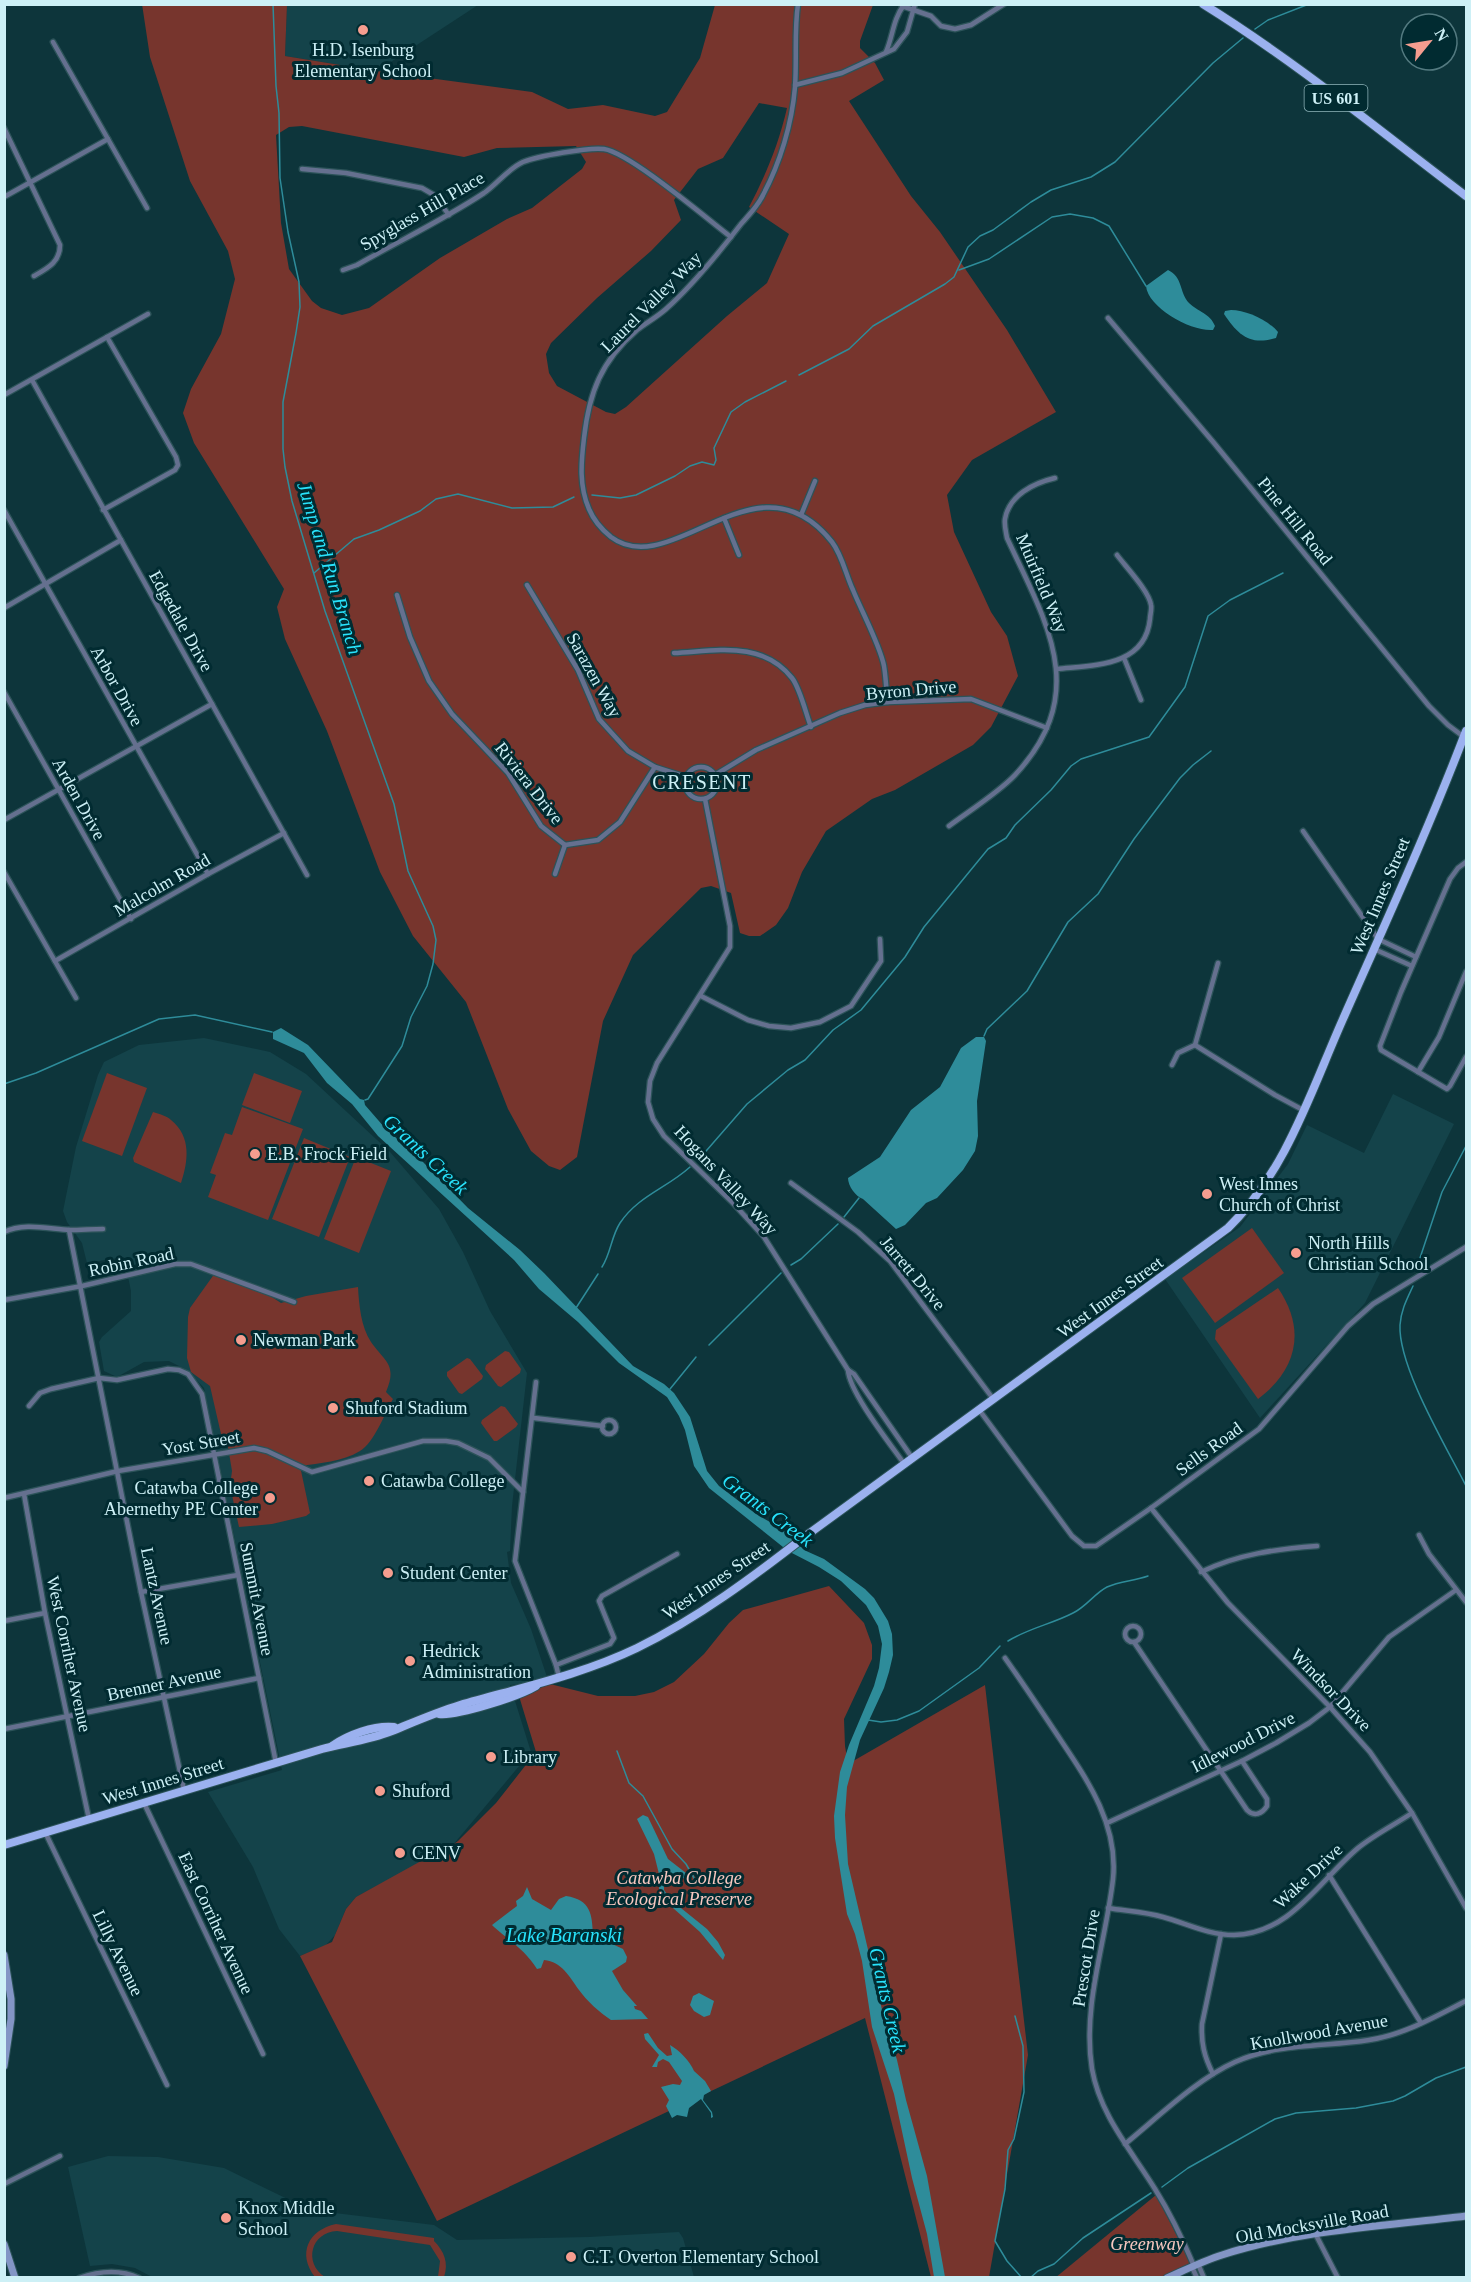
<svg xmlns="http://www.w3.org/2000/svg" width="1471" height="2282" font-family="Georgia,serif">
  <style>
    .built { fill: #14434a }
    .green { fill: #77352d; fill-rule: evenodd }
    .water { fill: #2e8c9a }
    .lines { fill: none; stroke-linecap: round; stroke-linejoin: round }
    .stream { stroke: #2e8c9a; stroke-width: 1.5 }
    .street-casing { stroke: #2c5359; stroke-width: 7 }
    .secondary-casing { stroke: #2c5359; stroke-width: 9 }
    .primary-casing { stroke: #2c5359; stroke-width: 10 }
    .street { stroke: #65708f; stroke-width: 4.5 }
    .secondary { stroke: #8395c5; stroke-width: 7 }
    .primary { stroke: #9bb1ef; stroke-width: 8 }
    .poi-dot { fill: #f59d8f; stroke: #012b31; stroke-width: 2 }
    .labels { text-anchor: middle; stroke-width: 6; stroke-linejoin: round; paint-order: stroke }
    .shield { fill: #012b31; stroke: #90b5bb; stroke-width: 1.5 }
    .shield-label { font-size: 16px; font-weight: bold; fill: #cdf0f6 }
    .poi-label { font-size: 18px; fill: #cdf0f6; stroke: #012b31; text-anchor: start }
    .street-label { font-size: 18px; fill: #cdf0f6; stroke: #012b31 }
    .park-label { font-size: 18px; font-style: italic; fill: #f8c8c0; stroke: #012b31 }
    .water-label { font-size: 20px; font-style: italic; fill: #28e3fc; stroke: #012b31 }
    .neighbourhood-label { font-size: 20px; letter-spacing: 1.5px; fill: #cdf0f6; stroke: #012b31 }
  </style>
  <rect width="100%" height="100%" fill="#0d353b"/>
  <g class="built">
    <path d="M287,5H478L377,71L285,56Z"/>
    <path d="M204,1038L270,1052L306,1074L390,1152L439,1209L463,1252L490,1311L527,1373L512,1506L510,1551L507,1552L511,1583L531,1629L548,1680L510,1685L531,1752L452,1846L356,1897L346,1909L335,1935L326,1945L300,1956L279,1929L253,1867L208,1792L282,1770L204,1388L187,1370L169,1361L144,1362L117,1377L104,1371L99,1342L102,1337L131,1311V1291L124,1257L87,1263L82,1243L67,1222L63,1211L76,1147L98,1075L104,1062L139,1045Z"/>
    <path d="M1393,1094L1454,1124L1365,1303L1260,1418L1165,1279L1240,1227L1288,1164L1307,1125L1364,1153Z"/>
    <path d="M108,2156L158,2157L224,2168L310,2210L434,2225L457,2240L589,2237L679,2232L683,2238L694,2277L154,2278L135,2268L112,2264L90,2266L68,2167Z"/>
  </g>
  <g class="green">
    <path d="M142,4L287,5L285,56L377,71L532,92L568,109L603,105L655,116L667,112L700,58L715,5H873L860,41V48L875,63L884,80L849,101L911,196L940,232L1007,330L1056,412L972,460L947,495L954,532L991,612L1007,636L1018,676L991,727L973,745L895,790L872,799L826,831L802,872L788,908L776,925L760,936H749L740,933L731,893L711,886L701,888L633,955L603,1021L577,1157L560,1170L549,1166L531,1151L508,1109L466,1002L413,936L380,872L327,731L285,639L277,607L284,589L194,443L183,413L191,389L221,334L235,279L228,251L190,181L150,57ZM759,103L787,108C779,143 766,175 749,207L789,234L767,283L727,316L626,407L615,414L606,412L557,386L549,373L546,354L551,343L597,298L651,251L681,220L674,200L698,169L723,158ZM302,126L464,157L497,148L576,146L586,162L582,169L532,208L507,219L440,258L369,308L342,315L321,308L312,301L289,269L281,223L276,135L289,127Z"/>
    <path d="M107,1073L147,1088L122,1156L82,1141Z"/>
    <path d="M254,1073L302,1091L290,1123L242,1105Z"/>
    <path d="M242,1107L303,1129L268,1220L208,1197L216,1175L210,1173L225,1133L232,1135Z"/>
    <path d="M153,1112C159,1114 167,1116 171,1120C192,1137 188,1162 181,1183L134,1162L133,1158Z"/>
    <path d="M304,1138L350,1157L319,1237L272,1219Z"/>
    <path d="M356,1157L391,1171L359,1253L324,1239Z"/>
    <path d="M1252,1228L1284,1273L1215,1323L1182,1278Z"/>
    <path d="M215,1273L252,1284L281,1303L306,1296L358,1287C359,1305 361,1327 371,1342C384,1361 398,1364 386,1392L393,1399C385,1413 374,1443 360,1451C342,1462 320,1463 300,1466L310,1513L306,1516L272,1524L239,1527L230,1486L232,1471L228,1447L221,1434L210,1386L191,1372L187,1358L188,1317L190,1308Z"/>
    <path d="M1278,1288C1306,1329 1298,1369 1258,1399L1215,1339L1216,1330Z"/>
    <path d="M505,1351L509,1352L521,1369L520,1373L501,1387L498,1386L485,1369L486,1365Z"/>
    <path d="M467,1358L470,1359L483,1376L482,1379L462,1394L459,1393L447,1376V1372Z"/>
    <path d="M501,1406L505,1407L518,1424L516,1427L497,1441H494L481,1423L482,1420Z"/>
    <path d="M829,1586L864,1623L872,1645V1659L844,1719L845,1746L848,1764L985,1685L1028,2055L989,2277H931L865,2018L437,2221L300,1956L332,1942L346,1909L356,1897L421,1861L447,1849L458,1841L496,1803L536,1752L519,1696L550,1684L598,1696H635L654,1692L674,1682L704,1654L729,1623L743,1610Z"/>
    <path d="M1156,2195L1192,2265L1162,2277L1055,2278Z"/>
    <path d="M336,2224L434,2238V2241C444,2251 449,2263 444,2277H438L440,2261L430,2245L337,2231C311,2232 303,2263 325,2277H315C297,2254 308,2230 336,2224Z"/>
  </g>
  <g class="water">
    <path d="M1168,270C1183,277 1179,292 1189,303C1198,312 1210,313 1215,326L1213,330C1192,332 1148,308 1146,286Z"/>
    <path d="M1231,310C1246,310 1268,320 1278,332L1276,338C1250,346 1238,335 1224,314L1225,311Z"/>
    <path d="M281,1028L308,1045L360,1099L364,1100L365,1105L385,1128L423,1162L468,1208L520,1250L544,1273L633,1366L664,1384L674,1393L690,1417L707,1471L719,1486L756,1514L784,1530L804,1550L824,1559L865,1589L874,1598L888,1621L892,1634L893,1655L889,1672L884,1688L860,1740L847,1787L845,1815L848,1864L883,2014L897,2060L906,2100L927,2176L945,2277H934L927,2234L912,2178L894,2094L872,2027L862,1961L855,1934L847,1914L835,1838L834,1816L840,1772L849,1745L874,1686L879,1668L882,1644L878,1626L866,1605L841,1581L819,1567L788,1551L709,1488L694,1466L685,1430L679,1416L667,1397L619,1363L578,1322L539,1289L514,1260L378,1136L352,1104L327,1083L304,1053L273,1039V1032Z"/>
    <path d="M976,1037H984L986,1041L977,1101L978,1136L975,1151L963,1170L937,1198L926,1203L905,1225L896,1229L863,1199C856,1197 848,1186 848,1178L880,1157L911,1110L940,1087L961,1048Z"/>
    <path d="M643,1815L648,1817L668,1859L686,1873L687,1879L669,1875L664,1879V1890L671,1900L707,1929L718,1942L725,1955L723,1960L700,1932L673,1908L659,1889L660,1878L654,1854L637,1819Z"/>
    <path d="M527,1887L532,1899L551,1910L559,1899L566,1896C591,1900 592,1914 593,1935L623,1949L627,1957L626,1962L612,1971L623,1990L637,2006H634L635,2009L641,2011L648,2019L611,2020C600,2013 586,2000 579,1990C569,1976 562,1962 544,1960L541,1968L537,1969C526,1951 509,1940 494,1927L492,1925L517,1906L516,1901L523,1896Z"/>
    <path d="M699,1993L714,2001L710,2015L704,2017L694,2011L690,2005L693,1996Z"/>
    <path d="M648,2033L658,2048L667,2056L672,2055L670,2045C679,2050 690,2061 694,2071L705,2081L711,2091L704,2095L703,2100L712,2112L713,2117L711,2118V2113L701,2099L689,2108L687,2117L677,2115L672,2118L666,2106L669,2100L661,2087L673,2084L680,2085L682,2081L669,2062L663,2059L658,2062L657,2067H652L659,2055L645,2039L644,2034Z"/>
  </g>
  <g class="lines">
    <g class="stream">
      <path d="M273,4L276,86L279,113L280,178L288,232L299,282L300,307L296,333L283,402V449L285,467L292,501L325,611L394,804L408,871L433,926L436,940L433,964L427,986L411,1017L402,1046L368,1099L365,1100"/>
      <path d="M1255,29L1268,20L1309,4"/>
      <path d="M959,270L989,259L1052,217L1070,214L1093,218L1109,226L1146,286"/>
      <path d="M799,375L849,349L873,326L945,284L954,277L968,247L980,236L993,230L1031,202L1051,190L1091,177L1115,162L1213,63L1243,38"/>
      <path d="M592,495L620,498L636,495L675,476L690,466L702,462L714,465L716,460L714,448L731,412L745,402L786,381"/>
      <path d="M314,573L354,539L379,530L420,511L436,499L458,494L512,508L553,507L574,497"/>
      <path d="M984,1036L987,1029L1027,991L1068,922L1098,894L1134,839L1180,778L1193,765L1211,751"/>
      <path d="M4,1084L36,1073L159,1019L195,1015L272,1032"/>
      <path d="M700,1158L747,1104L788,1070L805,1060L833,1030L861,1010L905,957L924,927L988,849L1006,838L1015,825L1051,790L1071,766L1081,759L1149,737L1185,687L1208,616L1230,600L1283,573"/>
      <path d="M844,1217L859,1198"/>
      <path d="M791,1265L801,1259L838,1224"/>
      <path d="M602,1267C611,1253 611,1237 620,1223C638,1196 667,1188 690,1167"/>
      <path d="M1417,1267L1442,1192L1466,1146"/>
      <path d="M1413,1286C1407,1299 1401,1310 1400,1325C1398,1367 1447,1448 1466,1486"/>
      <path d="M576,1308L598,1274"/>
      <path d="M709,1345L781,1273"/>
      <path d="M670,1389L696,1357"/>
      <path d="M1008,1641C1029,1628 1052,1624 1073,1613C1086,1607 1095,1593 1107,1587C1120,1581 1134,1581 1148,1576"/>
      <path d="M868,1720L881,1722L897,1720L919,1711L979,1668L1000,1646"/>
      <path d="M617,1751L629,1783L643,1796L672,1849L686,1864L697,1883"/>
      <path d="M1015,2016L1023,2046L1024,2092L1014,2139L1008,2150L1005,2189L995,2241L1007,2261L1022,2278"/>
      <path d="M1162,2187L1188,2168L1275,2119L1296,2113L1356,2108L1393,2101L1405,2096L1436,2078L1466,2067"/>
      <path d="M1030,2278L1038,2271L1054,2264L1083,2238L1151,2193"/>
    </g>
    <g class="street-casing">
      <g id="street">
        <path d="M798,4C794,32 797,59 795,87C792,124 780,163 763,195C758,206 749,215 741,224C718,254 694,284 666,309C657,317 646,323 637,330C601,361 589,393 584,438C581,463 579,486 589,509C594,521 601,529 611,537C672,583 757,447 832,542C842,555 846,575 853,590C861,610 880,645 884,666C886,678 886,690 888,702"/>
        <path d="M902,6L931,16L941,26L955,29L971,25L1004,4"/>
        <path d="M53,42L147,208"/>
        <path d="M886,52C893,36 893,19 904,5"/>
        <path d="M795,85L842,73L894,49L907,32L915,4"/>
        <path d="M4,128L60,245C60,262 48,268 34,276"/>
        <path d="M302,169L346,173L422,188L434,195L449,215"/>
        <path d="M4,197L108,139"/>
        <path d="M343,270L357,265C399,241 443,220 484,193C497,184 509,168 523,162C538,156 589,147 604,149C630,153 706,218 731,237"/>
        <path d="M1108,318L1214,443L1429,706L1448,725L1464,737"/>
        <path d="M32,380L307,875"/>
        <path d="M4,395L148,314"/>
        <path d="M4,510L208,874"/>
        <path d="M103,510L175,470L178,465L176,457L107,337"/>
        <path d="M801,515L815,481"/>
        <path d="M724,518L739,555"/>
        <path d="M527,585L578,670L599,719L628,751L655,767L686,777"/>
        <path d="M397,595L410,637L429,681L452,714L508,773L541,826L565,845L598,840L620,822L655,767"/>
        <path d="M4,608L121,540"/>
        <path d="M674,653C716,651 762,640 792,678C800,688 806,714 811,727"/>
        <path d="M1124,658L1141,700"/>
        <path d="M1057,669C1094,665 1145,667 1150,619C1150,615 1152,609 1151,605C1149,591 1126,567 1117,555"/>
        <path d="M4,692L131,919"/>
        <circle cx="701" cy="783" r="16"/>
        <path d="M715,775L756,750L840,713L865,705L888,702L971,699L1047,728"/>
        <path d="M705,799L730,926V947L657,1063L650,1081L648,1102L653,1119L664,1136L733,1203L764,1237L848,1370"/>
        <path d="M4,820L212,704"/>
        <path d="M949,826C969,811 998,793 1015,775C1091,693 1047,624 1007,538C1006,532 1004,525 1005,519C1009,495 1034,483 1055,478"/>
        <path d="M1303,831L1378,939L1416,957"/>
        <path d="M1466,862L1458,868L1450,879L1401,992L1380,1046L1381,1050L1447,1089L1450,1086L1466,1057"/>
        <path d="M4,872L76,998"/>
        <path d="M555,874L565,845"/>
        <path d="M1374,949L1412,966"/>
        <path d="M55,961L208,874L284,833"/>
        <path d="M701,996L748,1020L769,1026L791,1028L820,1022L851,1006L881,961L880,939"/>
        <path d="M1195,1045L1275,1095L1303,1110"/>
        <path d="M1172,1065L1178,1053L1195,1045L1218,963"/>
        <path d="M1418,1072L1439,1037L1466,972"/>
        <path d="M791,1183L858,1232L890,1261L994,1400"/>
        <path d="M69,1230L141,1592L184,1790"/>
        <path d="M4,1232C24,1222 49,1229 70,1230C81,1230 92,1229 103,1229"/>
        <path d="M4,1300L82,1286L175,1264H191L294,1302"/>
        <path d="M536,1382L515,1561L556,1665L559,1677"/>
        <path d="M29,1406L40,1393L51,1389L99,1378L117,1380L168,1369L179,1370L188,1374L202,1394L276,1763"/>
        <path d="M980,1411L1072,1536L1084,1546H1096L1151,1508L1259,1429L1348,1326L1373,1304L1466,1247"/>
        <path d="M534,1418L603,1426"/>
        <circle cx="609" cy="1427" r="7"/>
        <path d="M905,1465C891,1445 849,1392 848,1370L854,1374L913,1459"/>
        <path d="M24,1494L45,1613L89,1819"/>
        <path d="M4,1498L118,1471L254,1448L267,1451L312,1472L423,1441H446L458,1443L489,1458L523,1492"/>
        <path d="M1151,1508L1228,1603L1330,1707L1370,1752L1412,1813L1466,1908"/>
        <path d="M1419,1535L1429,1554L1466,1602"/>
        <path d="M1201,1572C1238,1554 1277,1549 1317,1546"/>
        <path d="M141,1592L238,1575"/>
        <path d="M4,1621L45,1613"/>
        <circle cx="1133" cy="1634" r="8"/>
        <path d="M1134,1642L1247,1810C1254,1817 1262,1814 1267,1806V1799L1242,1761"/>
        <path d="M1005,1658C1022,1682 1038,1706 1054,1730C1084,1775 1119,1822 1113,1879C1106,1941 1082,2006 1092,2069C1100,2115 1131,2150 1155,2189C1170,2213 1183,2240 1194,2266"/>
        <path d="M556,1665L610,1644L614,1638L599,1601L602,1596L677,1554"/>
        <path d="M4,1729L259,1678"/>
        <path d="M144,1803L263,2054"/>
        <path d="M1107,1823L1242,1761L1276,1743L1309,1723L1330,1707L1389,1637L1456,1590"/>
        <path d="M45,1832L167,2085"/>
        <path d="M1329,1875L1421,2023"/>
        <path d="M1108,1908C1126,1911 1145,1912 1163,1917C1186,1923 1208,1935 1234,1935C1290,1934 1319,1881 1358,1848C1374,1835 1394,1825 1412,1813"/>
        <path d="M1213,2074C1204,2056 1201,2043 1202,2024L1221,1934"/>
        <path d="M1125,2144C1157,2118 1197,2079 1235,2062C1277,2043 1325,2047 1369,2040C1404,2035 1436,2016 1466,2001"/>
        <path d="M4,2184L60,2156"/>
        <path d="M1316,2235L1338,2278"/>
        <path d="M1198,2264L1204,2278"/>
        <path d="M1192,2267L1197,2278"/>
        <path d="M79,2278C99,2271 120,2269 139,2278"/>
      </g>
    </g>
    <g class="secondary-casing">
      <g id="secondary">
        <path d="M4,1955L11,1999V2019L4,2066"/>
        <path d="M4,2244L15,2278"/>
        <path d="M1167,2278C1185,2270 1203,2261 1222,2255C1298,2230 1387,2226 1466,2216"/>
      </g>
    </g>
    <g class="primary-casing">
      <g id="primary">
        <path d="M1203,4C1295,61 1380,131 1466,196"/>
        <path d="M439,1714C459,1716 519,1696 536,1686"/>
        <path d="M332,1746C348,1735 374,1725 394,1727"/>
        <path d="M4,1845L322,1749C345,1743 369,1740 392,1731C414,1722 437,1712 460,1705C519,1688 581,1675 637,1648C698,1618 753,1577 807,1535L1228,1228C1286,1172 1311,1091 1343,1019C1385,924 1429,828 1466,731"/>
      </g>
    </g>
    <use href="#street" class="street"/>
    <use href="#secondary" class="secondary"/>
    <use href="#primary" class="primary"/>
  </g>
  <g class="poi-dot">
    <circle cx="363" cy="30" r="6"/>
    <circle cx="255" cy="1154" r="6"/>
    <circle cx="1207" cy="1194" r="6"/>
    <circle cx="1296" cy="1253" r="6"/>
    <circle cx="241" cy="1340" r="6"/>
    <circle cx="333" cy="1408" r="6"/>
    <circle cx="369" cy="1481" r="6"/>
    <circle cx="270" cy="1498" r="6"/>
    <circle cx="388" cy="1573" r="6"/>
    <circle cx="410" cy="1661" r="6"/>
    <circle cx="491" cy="1757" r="6"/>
    <circle cx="380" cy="1791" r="6"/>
    <circle cx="400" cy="1853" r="6"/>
    <circle cx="226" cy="2218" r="6"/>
    <circle cx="571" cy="2257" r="6"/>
  </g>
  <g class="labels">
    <rect class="shield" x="1304.5" y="85" width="63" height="26" rx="4.5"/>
    <g class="shield-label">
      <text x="1336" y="104">US 601</text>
    </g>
    <g class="poi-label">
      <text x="363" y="56" text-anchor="middle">H.D. Isenburg<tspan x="363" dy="21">Elementary School</tspan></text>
      <text x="267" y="1160">E.B. Frock Field</text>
      <text x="1219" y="1190">West Innes<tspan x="1219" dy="21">Church of Christ</tspan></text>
      <text x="1308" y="1249">North Hills<tspan x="1308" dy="21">Christian School</tspan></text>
      <text x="253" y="1346">Newman Park</text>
      <text x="345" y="1414">Shuford Stadium</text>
      <text x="381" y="1487">Catawba College</text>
      <text x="258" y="1494" text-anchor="end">Catawba College<tspan x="258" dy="21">Abernethy PE Center</tspan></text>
      <text x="400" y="1579">Student Center</text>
      <text x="422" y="1657">Hedrick<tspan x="422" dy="21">Administration</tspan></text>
      <text x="503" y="1763">Library</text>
      <text x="392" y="1797">Shuford</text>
      <text x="412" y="1859">CENV</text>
      <text x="238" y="2214">Knox Middle<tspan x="238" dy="21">School</tspan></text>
      <text x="583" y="2263">C.T. Overton Elementary School</text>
    </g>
    <g class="street-label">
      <text transform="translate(422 211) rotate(-30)" y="6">Spyglass Hill Place</text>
      <text transform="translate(651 302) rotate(-45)" y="6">Laurel Valley Way</text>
      <text transform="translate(1295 521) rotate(51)" y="6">Pine Hill Road</text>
      <text transform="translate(1042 583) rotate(67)" y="6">Muirfield Way</text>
      <text transform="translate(181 621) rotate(61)" y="6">Edgedale Drive</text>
      <text transform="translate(594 675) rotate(61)" y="6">Sarazen Way</text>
      <text transform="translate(117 686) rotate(61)" y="6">Arbor Drive</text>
      <text transform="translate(911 690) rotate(-5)" y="6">Byron Drive</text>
      <text transform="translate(529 783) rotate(52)" y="6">Riviera Drive</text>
      <text transform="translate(79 799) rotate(61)" y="6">Arden Drive</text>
      <text transform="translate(162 885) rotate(-30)" y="6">Malcolm Road</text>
      <text transform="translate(1380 896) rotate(-67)" y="6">West Innes Street</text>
      <text transform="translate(726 1180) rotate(47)" y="6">Hogans Valley Way</text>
      <text transform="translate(131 1262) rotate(-12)" y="6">Robin Road</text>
      <text transform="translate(913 1273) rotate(50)" y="6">Jarrett Drive</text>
      <text transform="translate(1110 1297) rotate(-36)" y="6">West Innes Street</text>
      <text transform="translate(201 1443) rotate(-10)" y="6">Yost Street</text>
      <text transform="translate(1209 1449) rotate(-36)" y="6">Sells Road</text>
      <text transform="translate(716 1580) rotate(-34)" y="6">West Innes Street</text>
      <text transform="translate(157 1596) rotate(78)" y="6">Lantz Avenue</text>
      <text transform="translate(257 1599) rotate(79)" y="6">Summit Avenue</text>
      <text transform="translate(69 1654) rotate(78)" y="6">West Corriher Avenue</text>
      <text transform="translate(164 1683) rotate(-12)" y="6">Brenner Avenue</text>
      <text transform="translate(1331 1690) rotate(46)" y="6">Windsor Drive</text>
      <text transform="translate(1243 1742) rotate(-27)" y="6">Idlewood Drive</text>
      <text transform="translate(163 1781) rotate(-17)" y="6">West Innes Street</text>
      <text transform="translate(1308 1876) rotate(-43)" y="6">Wake Drive</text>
      <text transform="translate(216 1923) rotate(65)" y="6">East Corriher Avenue</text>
      <text transform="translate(118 1953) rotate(64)" y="6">Lilly Avenue</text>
      <text transform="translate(1086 1958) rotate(-81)" y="6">Prescot Drive</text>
      <text transform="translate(1319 2032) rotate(-10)" y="6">Knollwood Avenue</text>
      <text transform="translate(1312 2224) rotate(-10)" y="6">Old Mocksville Road</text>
    </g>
    <g class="park-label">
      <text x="679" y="1884">Catawba College<tspan x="679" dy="21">Ecological Preserve</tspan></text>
      <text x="1147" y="2250">Greenway</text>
    </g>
    <g class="water-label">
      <text transform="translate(330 568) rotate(73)" y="7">Jump and Run Branch</text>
      <text transform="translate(426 1154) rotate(43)" y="7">Grants Creek</text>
      <text transform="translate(768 1510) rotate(37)" y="7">Grants Creek</text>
      <text x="564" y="1942">Lake Baranski</text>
      <text transform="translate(888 2000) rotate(77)" y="7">Grants Creek</text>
    </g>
    <g class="neighbourhood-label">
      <text x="702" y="789">CRESENT</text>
    </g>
  </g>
  <rect width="1471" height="2282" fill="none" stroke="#cdf0f6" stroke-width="12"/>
  <g transform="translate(1429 42) rotate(60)"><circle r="28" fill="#012b31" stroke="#537a80" stroke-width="1.5"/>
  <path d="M0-4.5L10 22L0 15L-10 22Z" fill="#f59d8f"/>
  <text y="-9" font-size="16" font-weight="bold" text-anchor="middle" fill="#cdf0f6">N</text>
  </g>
</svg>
